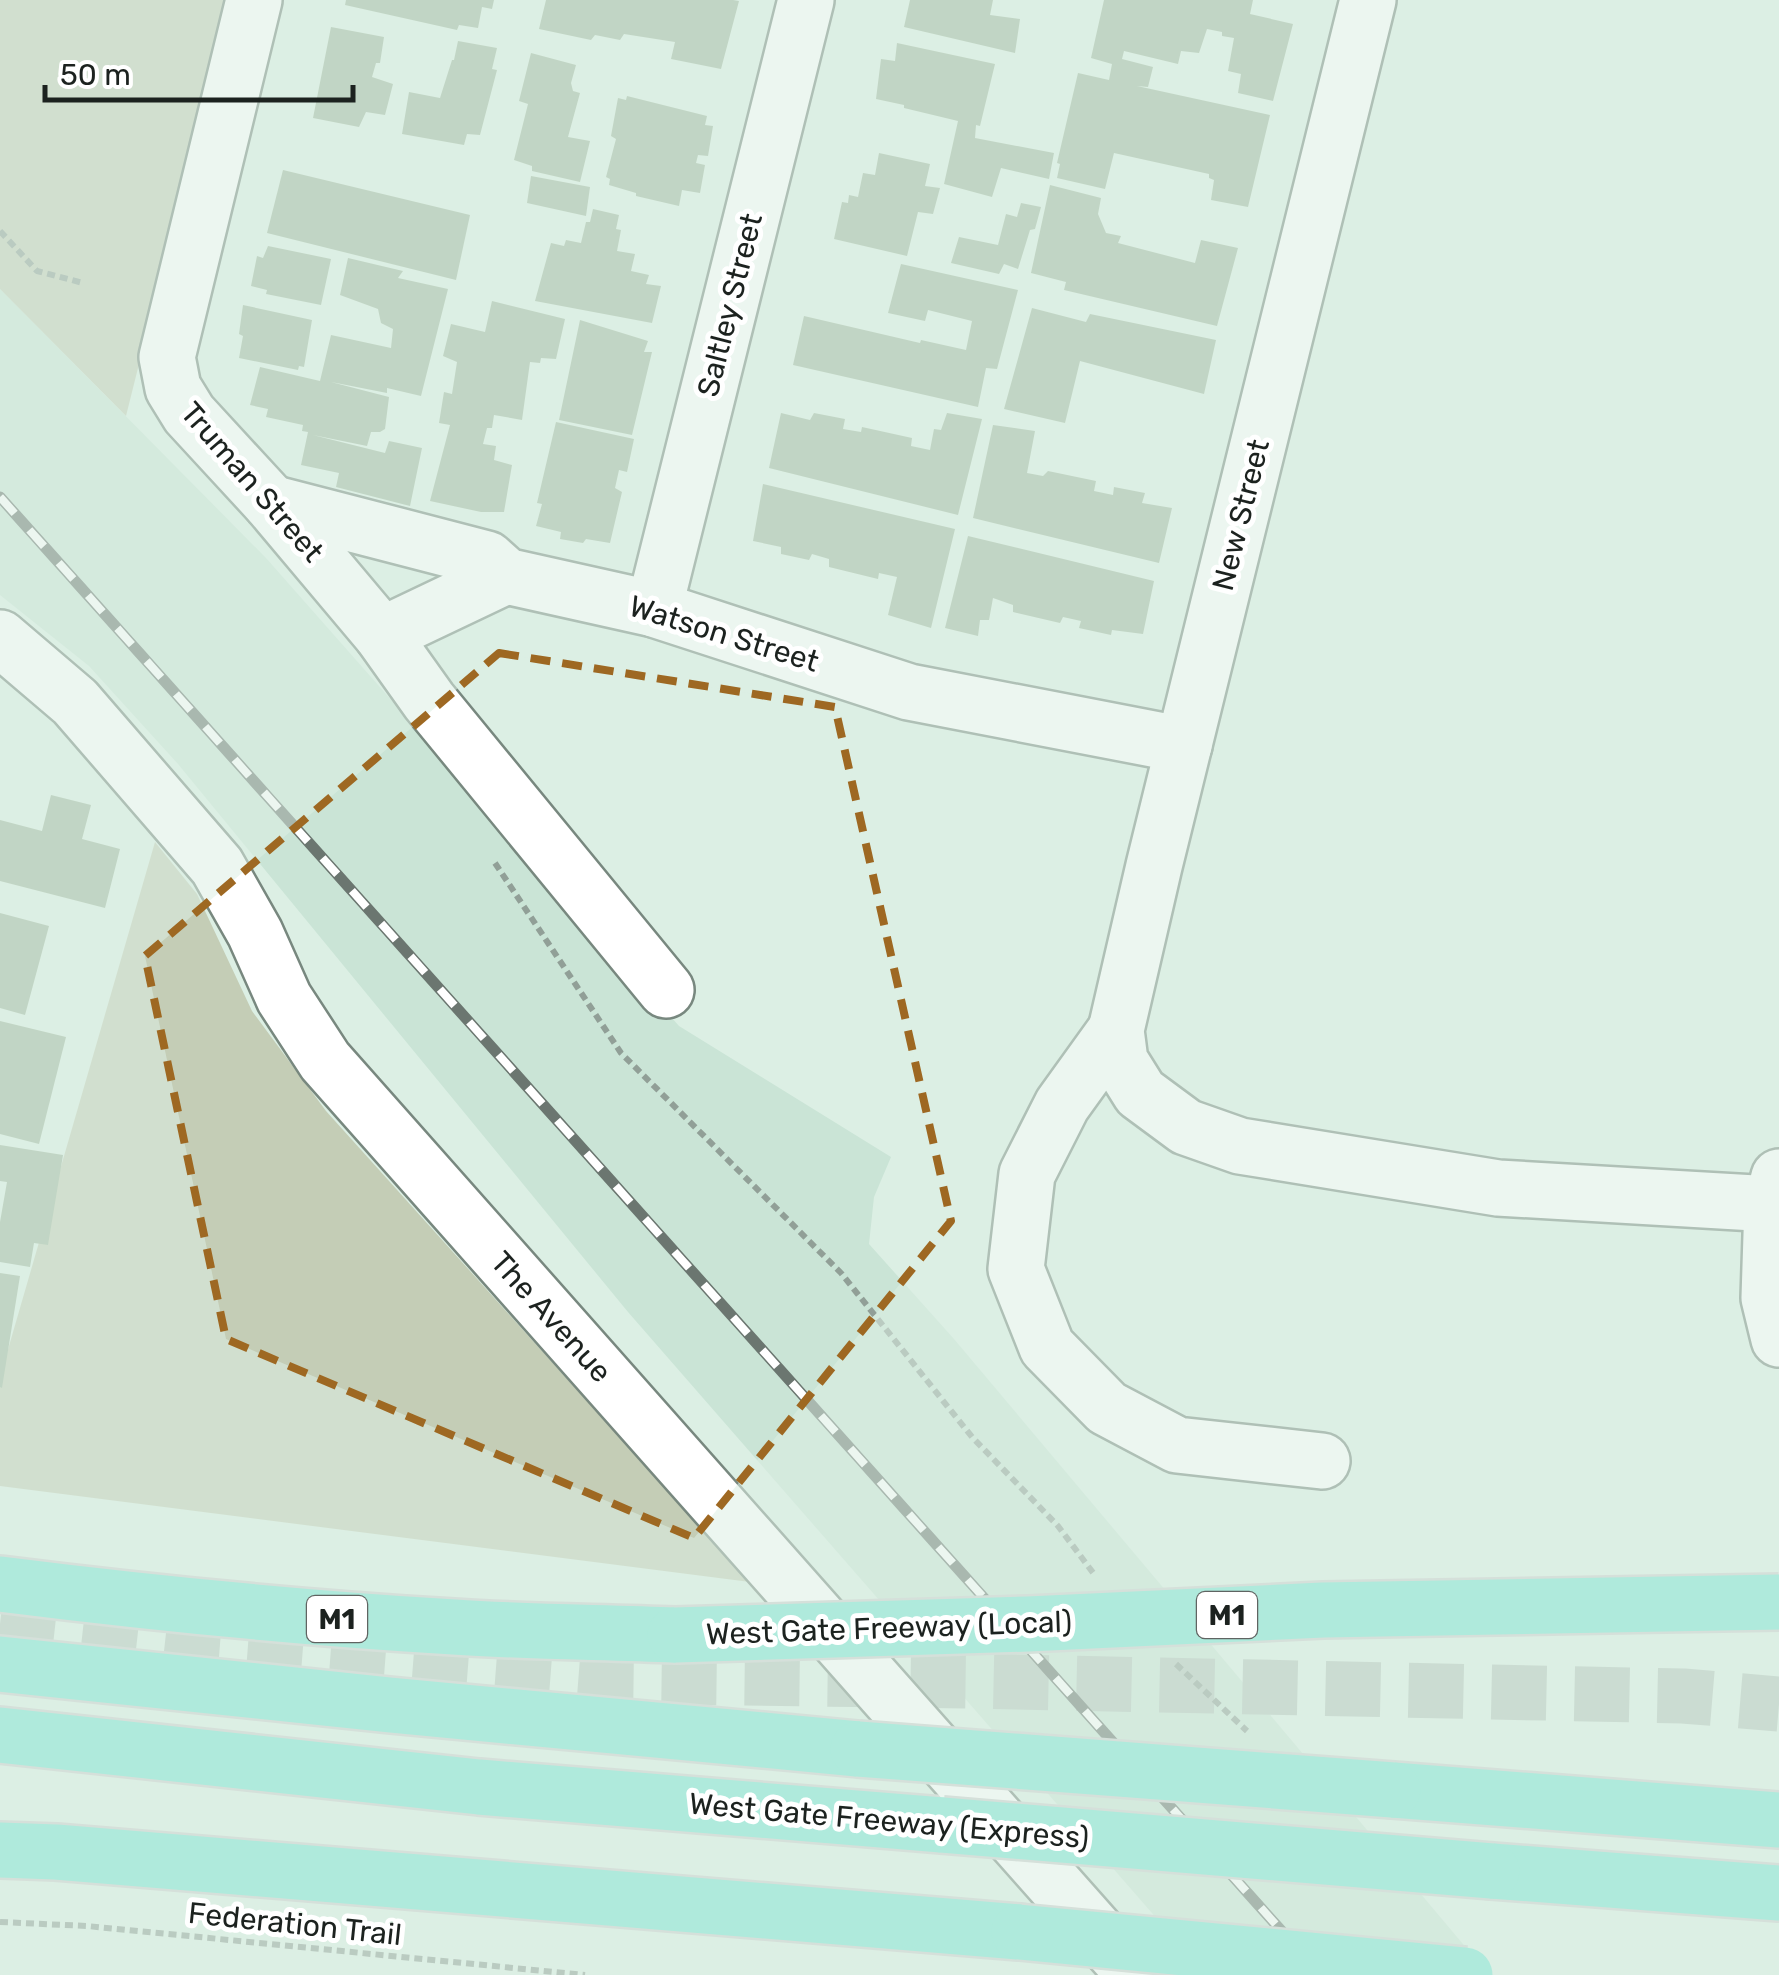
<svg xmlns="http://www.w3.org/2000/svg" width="1779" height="1975" font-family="Rubik,sans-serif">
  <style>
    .built { fill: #cae4d6 }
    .green { fill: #c4cdb6 }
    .building { fill: #a1b79f }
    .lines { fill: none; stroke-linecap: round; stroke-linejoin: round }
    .highway-tunnel { stroke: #b6c6bd; stroke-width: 55; stroke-dasharray: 55 28; stroke-linecap: butt }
    .minor-casing { stroke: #78887f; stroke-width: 60 }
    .highway-casing { stroke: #cdcece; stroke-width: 60 }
    .path { stroke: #919f97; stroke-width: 6; stroke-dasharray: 8 5; stroke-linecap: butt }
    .minor { stroke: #fff; stroke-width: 55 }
    .highway { stroke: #78e5d2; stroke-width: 55 }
    .rail-casing { stroke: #6b7670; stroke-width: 11 }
    .rail { stroke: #fff; stroke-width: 8; stroke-dasharray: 22; stroke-linecap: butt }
    .highway-bridge-casing { stroke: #cdcece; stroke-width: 60; stroke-linecap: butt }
    .highway-bridge { stroke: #78e5d2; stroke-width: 55 }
    .marked { fill: none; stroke: #9e6822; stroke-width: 8; stroke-dasharray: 20 12; stroke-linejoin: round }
    .labels { text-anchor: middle; stroke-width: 10; stroke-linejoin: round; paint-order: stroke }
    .shield { fill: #fff; stroke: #606462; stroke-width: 2.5 }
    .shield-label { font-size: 28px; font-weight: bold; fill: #1c221f }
    .street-label { font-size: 30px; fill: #1c221f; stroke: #fff }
  </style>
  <rect width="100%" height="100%" fill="#dcefe4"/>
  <path class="built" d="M0,289L266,558L679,1026L891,1157L874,1197L869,1244L954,1339L1489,1975H1206L628,1312L178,764L89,666L0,595Z"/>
  <g class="green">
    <path d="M0,0H230L126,416L0,289Z"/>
    <path d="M155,842L197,894L252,1011L326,1111L750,1582L0,1486V1377Z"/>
  </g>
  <g class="building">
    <path d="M346,0H494L492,9L482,7L478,28L459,25L457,30L345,5Z"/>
    <path d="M546,0H733L739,1L721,69L671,59L675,42L624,34L620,40L595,35L591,40L539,29Z"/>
    <path d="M910,0H993L990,15L1020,19L1015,53L904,27Z"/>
    <path d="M1104,0H1253L1250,14L1293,24L1273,101L1238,93L1241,74L1228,71L1234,38L1222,36V32L1207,29L1199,53L1181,51L1178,64L1124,51L1122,59L1153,67L1148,87L1137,86L1270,115L1248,207L1211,200L1214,180L1209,178V174L1114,153L1105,189L1057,178L1060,164L1057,163L1078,73L1109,80L1112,64L1091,58Z"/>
    <path d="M331,27L384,37L380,63H376L372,77L393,84L385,115L366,112L359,127L313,118Z"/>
    <path d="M458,41L497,48L492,69L497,70L480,135L467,134L464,145L402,134L409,92L440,98L452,60H454Z"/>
    <path d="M897,43L995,64L980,126L976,125L975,138L1054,153L1049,179L1001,168L992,197L944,184L958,121L904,108V105L876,99L881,59L895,61Z"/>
    <path d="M531,53L576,65L571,83L573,91L580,93L568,137L590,141L580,182L532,171V166L514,160L528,104L519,101Z"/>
    <path d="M627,96L707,116L705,125L713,126L708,156L698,155L696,163L705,165L700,193L682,190L679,206L636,196V193L609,185L610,179L606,177L616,139L611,136L618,98L626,100Z"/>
    <path d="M879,153L930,164L925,186L940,188L933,214L918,212L907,256L834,239L842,202L848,203L849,195L858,197L863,173L875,175Z"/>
    <path d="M283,170L470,215L456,280L267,233Z"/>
    <path d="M531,176L590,187L586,216L527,203Z"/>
    <path d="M1050,185L1101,198L1098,214L1106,233L1121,236L1118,243L1195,263L1201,240L1238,248L1217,326L1064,290L1066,282L1031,273Z"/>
    <path d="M1021,203L1041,207L1035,229L1030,230L1018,269L1004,264L999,274L951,263L959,237L998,245L1006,214L1017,217Z"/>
    <path d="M593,209L619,215L616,229L621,230L617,251L635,254L631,271L649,275L646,284L661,286L652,323L535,301L551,243L564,246L566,240L581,243L586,222H590Z"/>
    <path d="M268,246L331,259L321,305L266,294L267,290L251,286L257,256L263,258Z"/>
    <path d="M348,258L403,271L398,278L448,289L421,396L387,388V393L331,382L389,397L385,429L380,432H371L367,446L313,435L385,453L389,441L422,448L410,506L336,487L339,473L301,465L308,432L302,431L303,425L266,417L268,409L250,405L260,367L320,381L331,335L391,348L393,329L381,323L378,309L340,295Z"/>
    <path d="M901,264L1018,290L997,369L986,368L978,407L793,365L804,316L920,343L921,340L966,350L972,321L928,310L925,321L888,313Z"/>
    <path d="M492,301L565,319L556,359L541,358L540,363L530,362L522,420L494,415L492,428H487L483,444L496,446L494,460L512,465L504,512H481L430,501L450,425L439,423L444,392L452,394L457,362L443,356L451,324L485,332Z"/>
    <path d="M243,305L312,320L304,367L299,366L298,370L239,358L243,336L239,334Z"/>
    <path d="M1032,308L1086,322L1090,314L1216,340L1204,394L1080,361L1065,423L1004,409Z"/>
    <path d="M580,320L648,341L644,352H652L632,435L559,420Z"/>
    <path d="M781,413L810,420L814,413L845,419L843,429L861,432L862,427L912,438L911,446L930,450L934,429L941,430L947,413L982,419L958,515L769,468Z"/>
    <path d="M556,422L634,439L627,472L619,470L615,488L622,492L610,543L586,539L583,543L560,539L561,532L536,526L542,504L537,503Z"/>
    <path d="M993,425L1035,431L1027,473L1043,476L1048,471L1096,481L1094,491L1113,495L1114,487L1145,493L1142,503L1172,508L1159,563L973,518Z"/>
    <path d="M763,484L955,529L931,628L888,615L897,577L879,573L878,579L829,567V559L812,554L809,560L781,554V547L753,541Z"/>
    <path d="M968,536L1154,581L1143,634L1112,630L1111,635L1079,628L1081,621L1063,617L1060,623L1013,612V605L993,598L989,620H980L978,636L945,628Z"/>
    <path d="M51,795L91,805L82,839L120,849L105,908L0,881V820L42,831Z"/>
    <path d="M0,913L49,926L25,1015L0,1008Z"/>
    <path d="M0,1021L66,1037L39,1144L0,1134Z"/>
    <path d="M0,1145L63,1155L48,1245L34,1243L30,1267L0,1262V1222L7,1182L0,1181Z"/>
    <path d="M0,1273L20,1276L2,1388L0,1387Z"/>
  </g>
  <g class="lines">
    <path class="highway-tunnel" d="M0,1624L187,1645L586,1676L971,1681L1683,1696L1779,1704"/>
    <g class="minor-casing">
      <g id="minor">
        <path d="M254,0L167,357L173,388L189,414L271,503L382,635L429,701L666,990"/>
        <path d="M1368,0L1154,866L1116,1030L1120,1061L1140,1093L1186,1127L1240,1146L1498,1188L1772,1204"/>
        <path d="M271,503L487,559L506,576L654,609L909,692L1184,745"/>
        <path d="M654,609L806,0"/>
        <path d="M382,635L506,576"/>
        <path d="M0,638L75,702L217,866L255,933L284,998L325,1061L1135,1975"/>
        <path d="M1116,1030L1062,1105L1027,1174L1016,1269L1047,1347L1107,1408L1177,1445L1322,1461"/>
        <path d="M1779,1177L1772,1204L1769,1298L1779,1339"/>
      </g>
    </g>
    <g class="highway-casing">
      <g id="highway">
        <path d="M0,1584C151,1603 302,1618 454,1627C527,1632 601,1632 675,1635"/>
        <path d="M0,1664L390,1705L858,1749"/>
        <path d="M0,1735L479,1787L942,1825"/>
        <path d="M1393,1790L1779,1820"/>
        <path d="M0,1850L56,1852L1019,1932"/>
        <path d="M1492,1871L1779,1893"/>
      </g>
    </g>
    <g class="path">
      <path d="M0,231L37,271L83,283"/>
      <path d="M495,863L621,1053L841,1273L972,1437L1058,1526L1094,1574"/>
      <path d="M1176,1664L1247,1731"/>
      <path d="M0,1922L87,1926L585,1975"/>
    </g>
    <use href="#minor" class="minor"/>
    <use href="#highway" class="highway"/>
    <g class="rail-casing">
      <path id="rail" d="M0,497L1321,1975"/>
    </g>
    <use href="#rail" class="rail"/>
    <g class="highway-bridge-casing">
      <g id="highway-bridge">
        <path d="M675,1635L1028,1624L1323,1610L1779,1602"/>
        <path d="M858,1749L1393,1790"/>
        <path d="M942,1825L1492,1871"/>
        <path d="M1019,1932L1465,1975"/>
      </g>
    </g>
    <use href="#highway-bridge" class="highway-bridge"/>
  </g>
  <path d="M0 0H1779V1975H0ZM499,653L835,707L951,1221L694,1538L226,1339L145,956Z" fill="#dcefe4" fill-opacity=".55" fill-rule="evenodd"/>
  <path class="marked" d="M499,653L835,707L951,1221L694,1538L226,1339L145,956Z"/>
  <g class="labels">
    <g class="shield">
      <rect x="1197" y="1592" width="60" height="46" rx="8"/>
      <rect x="307" y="1596" width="60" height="46" rx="8"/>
    </g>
    <g class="shield-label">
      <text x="1227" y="1625">M1</text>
      <text x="337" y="1629">M1</text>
    </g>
    <g class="street-label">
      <text transform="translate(730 305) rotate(-76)" y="10">Saltley Street</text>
      <text transform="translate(252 482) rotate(49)" y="10">Truman Street</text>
      <text transform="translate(1241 515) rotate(-76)" y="10">New Street</text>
      <text transform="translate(724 634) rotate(17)" y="10">Watson Street</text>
      <text transform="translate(551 1317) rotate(48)" y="10">The Avenue</text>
      <text transform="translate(889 1628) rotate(-2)" y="10">West Gate Freeway (Local)</text>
      <text transform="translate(889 1821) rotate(5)" y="10">West Gate Freeway (Express)</text>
      <text transform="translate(295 1924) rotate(6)" y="10">Federation Trail</text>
    </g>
  </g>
  <path d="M45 85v15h308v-15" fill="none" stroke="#1c221f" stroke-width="5"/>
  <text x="60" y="85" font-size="30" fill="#1c221f" stroke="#ffffff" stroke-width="8" paint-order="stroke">50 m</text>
</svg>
